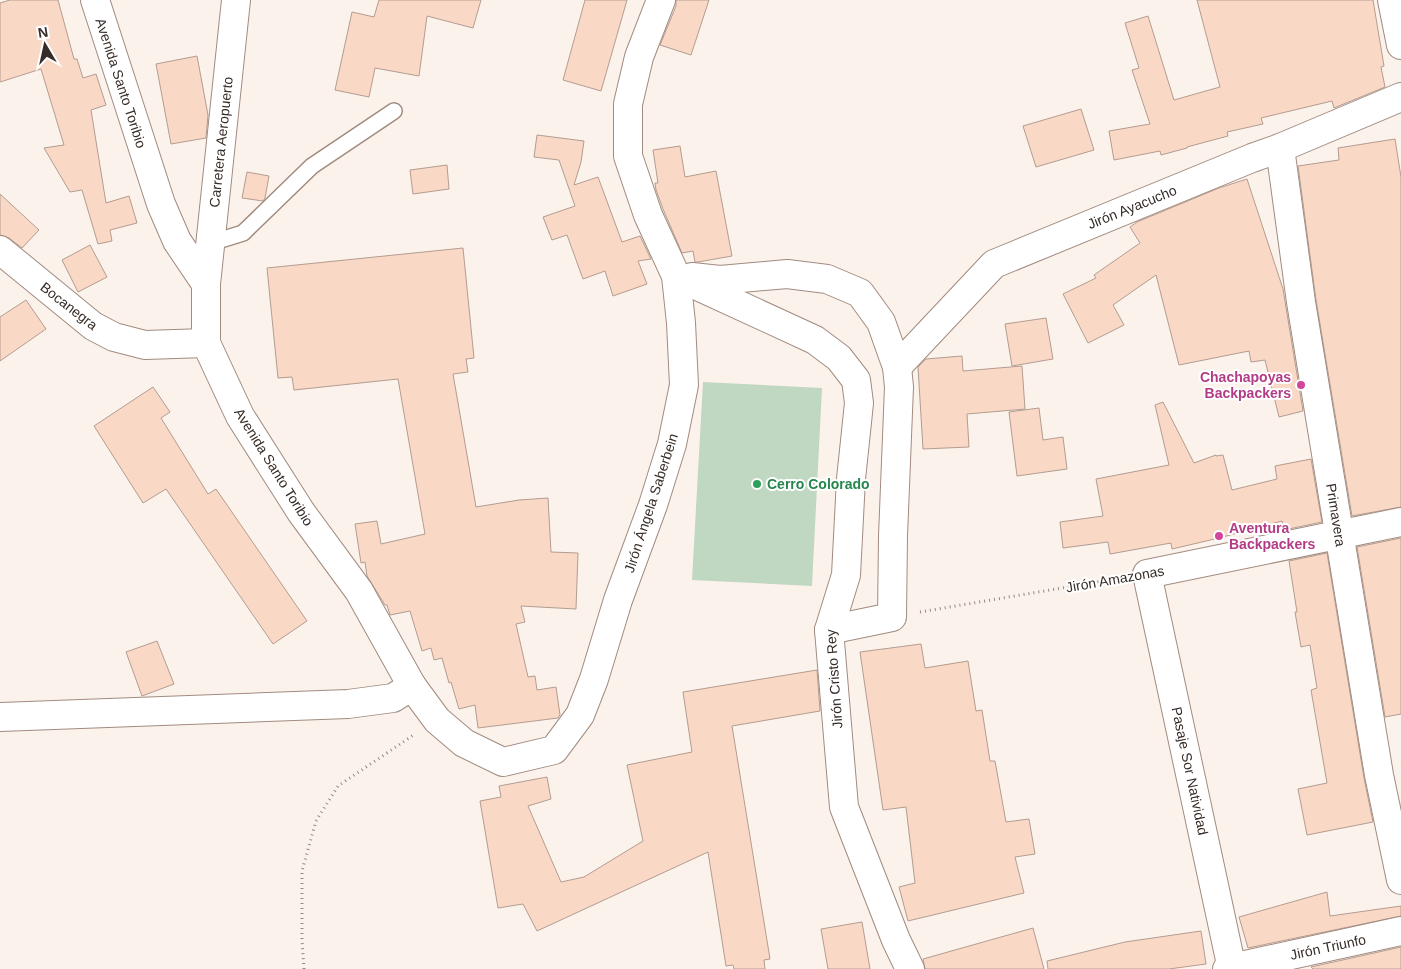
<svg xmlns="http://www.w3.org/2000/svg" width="1401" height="969" font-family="Arial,sans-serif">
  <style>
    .green { fill: #c0d7c2 }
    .building { fill: #fad8c6; stroke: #b39c90 }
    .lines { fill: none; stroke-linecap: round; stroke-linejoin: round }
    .service-casing { stroke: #a18b7f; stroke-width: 18 }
    .minor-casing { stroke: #a18b7f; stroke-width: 30 }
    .secondary-casing { stroke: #a18b7f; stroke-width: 30 }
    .path { stroke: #938984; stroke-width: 3; stroke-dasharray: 1 4; stroke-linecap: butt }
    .service { stroke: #fff; stroke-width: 15 }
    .minor { stroke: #fff; stroke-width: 28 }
    .secondary { stroke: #fff; stroke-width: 28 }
    .hotel-dot { fill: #d1479c; stroke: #fff; stroke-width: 2 }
    .leisure-dot { fill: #2e9e5b; stroke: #fff; stroke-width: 2 }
    .labels { text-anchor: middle; stroke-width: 4; stroke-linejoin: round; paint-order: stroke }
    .street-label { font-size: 14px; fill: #362c28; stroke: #fff }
    .hotel-label { font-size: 14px; font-weight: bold; fill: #b23c85; stroke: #fff; text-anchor: end }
    .leisure-label { font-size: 14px; font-weight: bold; fill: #27864d; stroke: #fff; text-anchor: start }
  </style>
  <rect width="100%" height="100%" fill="#fcf2ec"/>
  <path class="green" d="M703,382L822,388L812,586L692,580Z"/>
  <g class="building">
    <path d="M10,0H58L74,59H77L83,78L96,74L106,105L91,110L106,203L129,196L137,223L110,230L112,241L98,244L82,190L70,192L44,148L64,145L41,69L0,82V3Z"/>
    <path d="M379,0H481L473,28L427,16L419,76L375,68L369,97L335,90L352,12L374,17Z"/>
    <path d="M585,0H627L601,91L563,80Z"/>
    <path d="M676,0H709L691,55L660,45L676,6Z"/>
    <path d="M1197,0H1373L1384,66L1381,67L1385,87L1334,108L1332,101L1261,118L1263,124L1227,132L1228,136L1187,147V148L1161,155L1160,151L1114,160L1109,131L1150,124L1132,70L1139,68L1125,23L1148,16L1174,100L1220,87Z"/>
    <path d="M197,56L208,115L206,138L171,144L156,64Z"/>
    <path d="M1081,109L1094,150L1036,167L1023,126Z"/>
    <path d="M537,135L584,141L581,162L574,185L598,177L622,242L640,236L651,259L638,261L647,284L613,296L605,271L583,279L567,235L552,240L543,217L575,206L559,160L534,157Z"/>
    <path d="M1395,139L1401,177V507L1352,516L1316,300L1298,166L1339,160L1338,148Z"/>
    <path d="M680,146L685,177L716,171L732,256L698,262H695L693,251L682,253L663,209L656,190L655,183H658L653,150Z"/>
    <path d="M447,165L449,189L413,194L410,170Z"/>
    <path d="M247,172L269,176L265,198L263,201L242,198Z"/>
    <path d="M1247,179L1283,289L1303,411L1279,417L1265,360L1251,362L1249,351L1179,365L1156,275L1113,305L1124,325L1088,343L1063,294L1096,278L1094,275L1140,243L1130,227L1137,222L1219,188Z"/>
    <path d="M0,194L39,230L22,248L9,238L0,235Z"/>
    <path d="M90,245L107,277L78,292L62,260Z"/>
    <path d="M463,248L474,358L466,359L468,372L453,374L476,507L519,500L548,498L551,552L578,553L576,609L521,606L525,622L516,624L528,677L535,676L537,690L556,687L560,715L558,718L478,728L475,705L459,709L451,682L449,683L442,658L434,660L431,648L422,651L410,611L390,615L387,605H385L367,576L365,562L361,563L355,524L377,521L381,544L425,534L398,379L294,390L292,377L278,378L267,268Z"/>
    <path d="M26,300L46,329L0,361V317Z"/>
    <path d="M1046,318L1053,359L1012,366L1005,324Z"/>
    <path d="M962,356L963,371L1022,366L1025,409L967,414L969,447L923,449L918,367L926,359Z"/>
    <path d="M153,387L170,412L161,418L208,494L216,489L307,621L273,644L166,489L143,503L94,426Z"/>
    <path d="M1163,402L1194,463L1216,455V456L1223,455L1232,490L1277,479L1275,466L1311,459L1322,522L1284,530L1282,521L1219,538L1172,549L1171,543L1110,554L1108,542L1063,548L1060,522L1103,516L1096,479L1169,465L1155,405Z"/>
    <path d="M1039,408L1043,440L1063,437L1067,469L1017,476L1009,412Z"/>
    <path d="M1401,538V714L1385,717L1357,547Z"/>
    <path d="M1327,553L1364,778L1373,822L1307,835L1298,789L1327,783L1311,690L1317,688L1310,645L1301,647L1295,612H1297L1289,561Z"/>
    <path d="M157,641L174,684L142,696L126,652Z"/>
    <path d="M921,644L925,668L968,661L976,711L982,710L990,761H995L1006,822L1029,819L1035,854L1015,857L1024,893L908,921L899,887L915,883L906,807L883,810L860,652Z"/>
    <path d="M817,670L820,711L732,726L770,959L764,960L765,969H734L733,965L726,966L708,852L537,931L523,904L498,908L480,801L501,797L499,786L547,777L551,799L528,806L561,882L584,877L643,841L627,765L692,752L683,692Z"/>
    <path d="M1327,892L1330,916L1401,906V916L1248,948L1239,917Z"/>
    <path d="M862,922L870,969H828L821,929Z"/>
    <path d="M1033,928L1044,969H925L923,959Z"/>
    <path d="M1201,931L1206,964L1169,969H1048L1047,961L1125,942Z"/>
    <path d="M1401,947V969H1313L1311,967Z"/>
  </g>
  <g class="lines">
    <g class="service-casing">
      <path id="service" d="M211,243L243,233L312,166L394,111"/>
    </g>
    <g class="minor-casing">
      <g id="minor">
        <path d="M95,0L161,204L177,241L206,284"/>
        <path d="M1392,0L1401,45"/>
        <path d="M1280,148L1301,302L1379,775L1401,880"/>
        <path d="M0,250L93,326L114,337L145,345L206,343"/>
        <path d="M676,276L815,340L839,358L856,380L859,403L851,479L846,575L829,630L844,807L896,940L910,969"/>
        <path d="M692,277L720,280L787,274L827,279L860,293L881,322L897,367L899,387L893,536L892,617L829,630"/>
        <path d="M897,367L994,264L1252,158L1280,148L1401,97"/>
        <path d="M0,717L348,704L393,698L412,686"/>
        <path d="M1227,969L1401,931"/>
        <path d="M1232,969L1147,574L1401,522"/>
      </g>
    </g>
    <g class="secondary-casing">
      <path id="secondary" d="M236,0L206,284V343L240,416L301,512L359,591L412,686L437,720L464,743L503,762L554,750L580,715L594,679L618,600L653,505L672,444L684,385L681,323L676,276L648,215L628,156V104L639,57L661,0"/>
    </g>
    <g class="path">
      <path d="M920,612L1121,578"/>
      <path d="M304,969L302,940V871L316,821L338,786L415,734"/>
    </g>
    <use href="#service" class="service"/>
    <use href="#minor" class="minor"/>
    <use href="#secondary" class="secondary"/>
  </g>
  <g class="hotel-dot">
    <circle cx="1301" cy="385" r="5"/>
    <circle cx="1219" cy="536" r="5"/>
  </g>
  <circle class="leisure-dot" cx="757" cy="484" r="5"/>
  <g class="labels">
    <g class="street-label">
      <text transform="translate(121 83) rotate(72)" y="5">Avenida Santo Toribio</text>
      <text transform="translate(221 142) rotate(-84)" y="5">Carretera Aeropuerto</text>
      <text transform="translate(1132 207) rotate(-22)" y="5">Jirón Ayacucho</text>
      <text transform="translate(69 306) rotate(38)" y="5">Bocanegra</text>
      <text transform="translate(274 467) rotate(58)" y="5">Avenida Santo Toribio</text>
      <text transform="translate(651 503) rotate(-72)" y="5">Jirón Ángela Saberbein</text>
      <text transform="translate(1336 515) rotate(81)" y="5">Primavera</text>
      <text transform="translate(1115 579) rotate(-10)" y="5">Jirón Amazonas</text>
      <text transform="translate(834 679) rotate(-94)" y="5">Jirón Cristo Rey</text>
      <text transform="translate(1190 771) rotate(78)" y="5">Pasaje Sor Natividad</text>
      <text transform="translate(1328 947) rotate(-12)" y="5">Jirón Triunfo</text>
    </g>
    <g class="hotel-label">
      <text x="1291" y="382">Chachapoyas<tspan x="1291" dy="16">Backpackers</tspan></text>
      <text x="1229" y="533" text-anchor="start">Aventura<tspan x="1229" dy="16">Backpackers</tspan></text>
    </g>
    <g class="leisure-label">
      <text x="767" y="489">Cerro Colorado</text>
    </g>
  </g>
  <g transform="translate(45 45) rotate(351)" stroke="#ffffff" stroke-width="4" paint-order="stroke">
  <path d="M0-4L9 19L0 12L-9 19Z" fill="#362c28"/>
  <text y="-8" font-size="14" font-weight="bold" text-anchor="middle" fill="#362c28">N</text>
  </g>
</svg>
